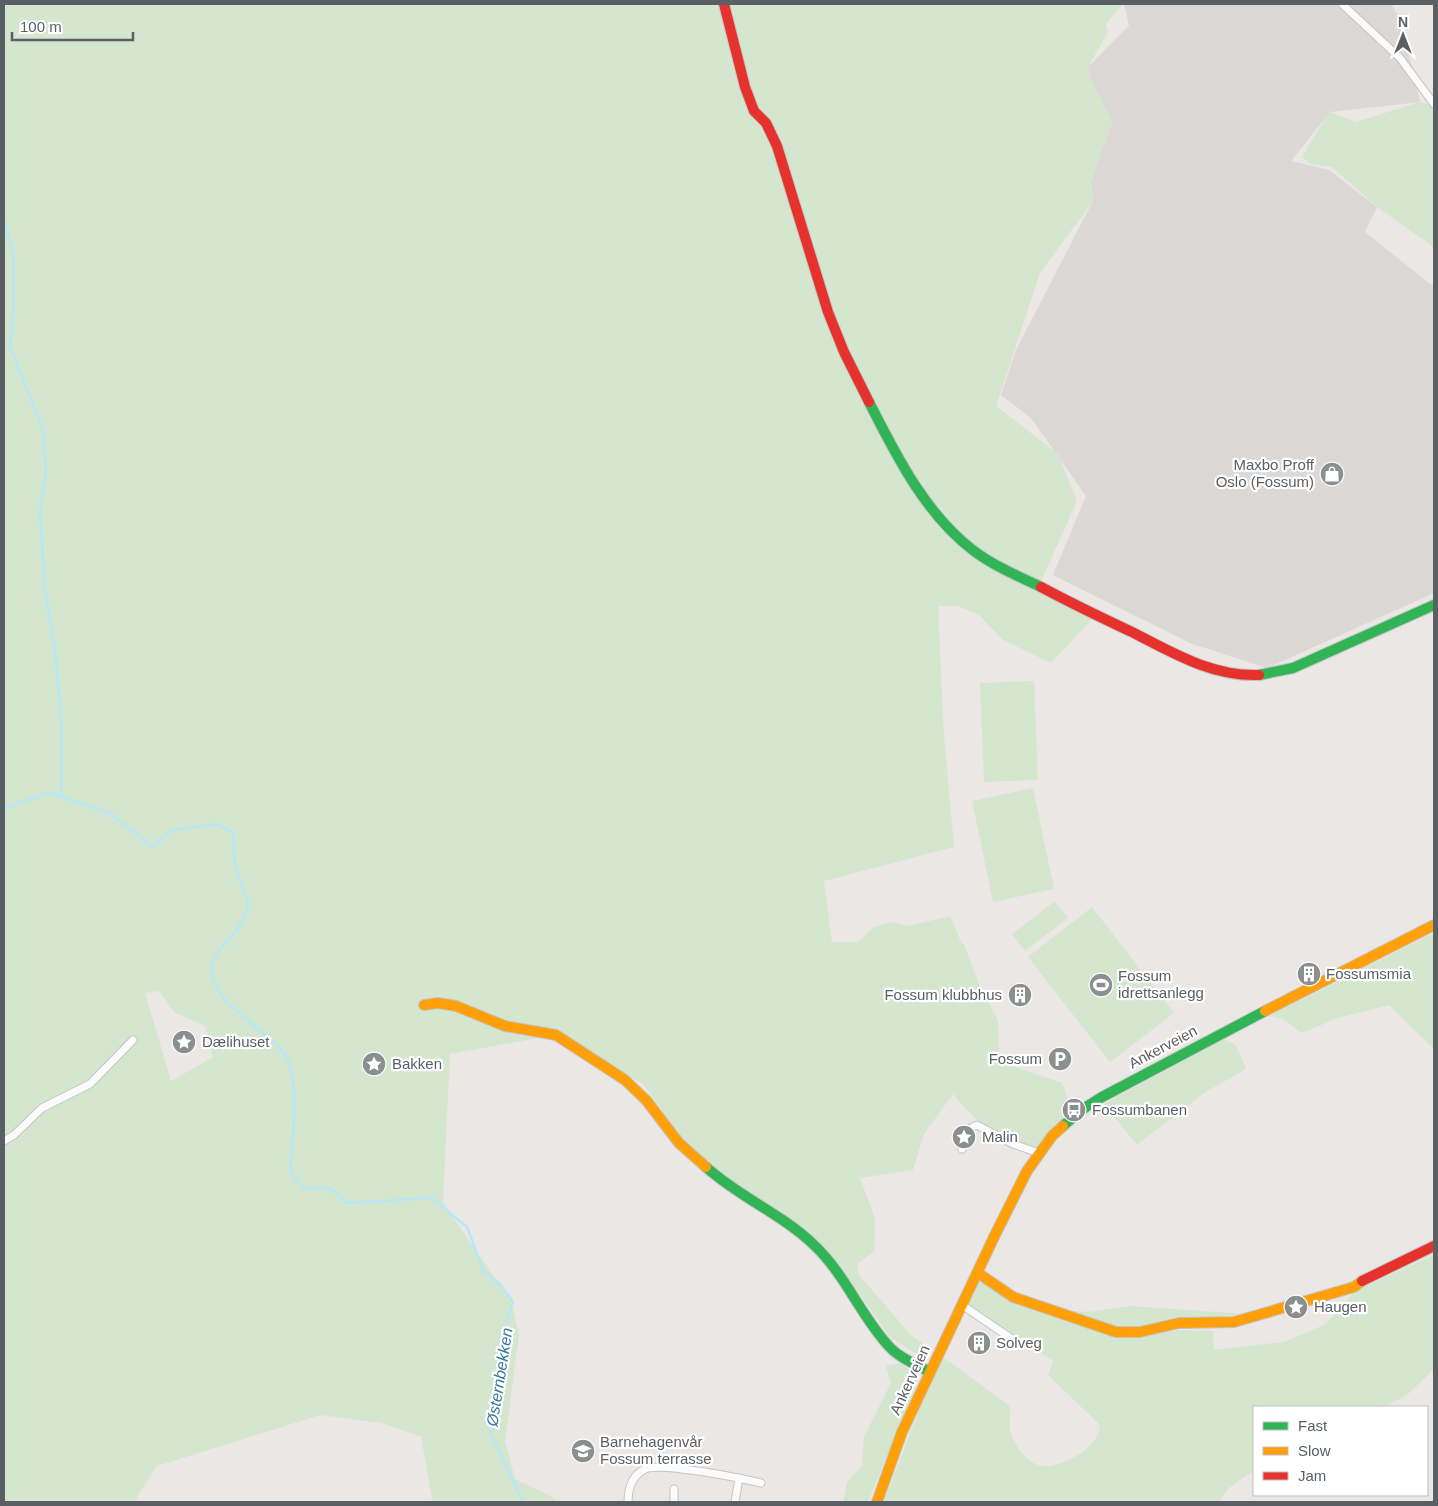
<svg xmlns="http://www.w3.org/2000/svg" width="1438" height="1506" font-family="Helvetica,sans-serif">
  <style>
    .industrial { fill: #dbd8d5 }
    .green { fill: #d5e6ce; fill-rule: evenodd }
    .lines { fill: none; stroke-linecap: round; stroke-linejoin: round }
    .stream { stroke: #b6e8f7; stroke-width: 2.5 }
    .street-casing { stroke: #c5c5c5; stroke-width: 9 }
    .fast-casing { stroke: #c5c5c5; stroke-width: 12 }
    .slow-casing { stroke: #c5c5c5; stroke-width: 12 }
    .jam-casing { stroke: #c5c5c5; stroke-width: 12 }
    .street { stroke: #fcfbfb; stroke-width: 7 }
    .fast { stroke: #30b455; stroke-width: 10 }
    .slow { stroke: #ff9f0a; stroke-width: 10 }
    .jam { stroke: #e5322d; stroke-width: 10 }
    .labels { text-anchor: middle; stroke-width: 4.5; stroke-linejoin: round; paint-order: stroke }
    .poi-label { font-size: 15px; fill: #5a5f63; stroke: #fff; text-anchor: start }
    .street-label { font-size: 15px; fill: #5a5f63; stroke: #fff }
    .water-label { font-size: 16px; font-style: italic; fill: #33789a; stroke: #fff }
  </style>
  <rect width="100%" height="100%" fill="#eae7e4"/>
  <path class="industrial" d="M1124,4H1391L1401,20L1420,102L1330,112L1291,161L1329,170L1377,207L1365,232L1434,287V593L1267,668L1190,643L1053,575L1086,496L1031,418L1001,395L1016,350L1093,201L1091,182L1112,122L1092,82L1088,67L1129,26Z"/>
  <g class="green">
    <path d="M4,4H1120L1121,6L1106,24L1108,32L1088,67L1092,82L1112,122L1091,182L1093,201L1040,273L996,406L1058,454L1077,501L1039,586L1095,616L1051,663L1003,640L979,615L958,606H938L944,737L954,847L824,881L832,942H858L874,927L891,922L908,926L950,916L962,944H964L980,987L998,1020L999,1051L1004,1063L1062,1083L1072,1110L1035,1148C998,1137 977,1124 953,1094L924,1134L913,1170L860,1178L875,1218L874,1251L857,1264L859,1275L911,1335L930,1349L926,1360L891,1338L827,1249L785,1214L739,1191L701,1163L643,1084L554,1035L450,1054L443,1203L511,1301L519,1335L505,1441L515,1479L550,1496L557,1502H433L421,1437L382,1423L320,1415L157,1466L134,1502H4ZM159,991L174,1012L205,1026L213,1057L171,1081L145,993Z"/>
    <path d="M1420,102L1434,106V247L1381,210L1332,167L1310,164L1302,157L1329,112L1356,122Z"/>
    <path d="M1034,681L1038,780L984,782L980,683Z"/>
    <path d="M1033,788L1054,889L993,902L972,801Z"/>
    <path d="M1055,901L1068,918L1025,951L1012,934Z"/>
    <path d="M1092,907L1174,1013L1110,1062L1028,957Z"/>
    <path d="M1434,933V1049L1389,1005L1338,1018L1302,1033L1283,1019L1270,1016Z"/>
    <path d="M1224,1039L1236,1045L1246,1069L1204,1093L1137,1145L1104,1104Z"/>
    <path d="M1434,1255V1369L1407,1395L1384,1407H1254V1470L1229,1488L1218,1502H884L940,1355L1010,1406C1011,1415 1008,1429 1012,1437C1016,1448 1029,1464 1041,1466C1062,1469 1100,1447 1100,1425L1048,1375L1053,1361L965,1304L979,1281L1009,1301L1114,1336L1138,1337L1179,1330L1213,1331L1214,1350L1284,1342L1326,1324L1355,1291Z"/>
    <path d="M1130,1306L1245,1314L1178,1321L1137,1329H1115L1051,1309L1088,1312Z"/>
    <path d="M901,1363L919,1378L868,1502H843L847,1482L862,1466L864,1437L891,1383L886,1366Z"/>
  </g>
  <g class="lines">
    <g class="stream">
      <path d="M4,220L13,252V315L10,347L43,429L46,471L40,513L45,590L55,651L61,718V796"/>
      <path d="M4,808L49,793L109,813L152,846L173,830L217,824L233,833L235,867L249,904C246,911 244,919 240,925C232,938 214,951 212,966C206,1001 268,1029 285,1055C301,1079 292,1143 290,1172L304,1188H330L347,1203L432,1198L467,1227L484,1272L500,1284L513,1302L500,1344L489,1430L523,1502"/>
    </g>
    <g class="street-casing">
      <g id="street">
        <path d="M1342,4L1400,58L1434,104"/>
        <path d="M4,1141L14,1135L42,1108L90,1084L133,1040"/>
        <path d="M962,1149C962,1139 967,1128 977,1125L1013,1144L1039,1153"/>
        <path d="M962,1305L1012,1339"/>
        <path d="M628,1502C628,1489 631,1476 645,1469C661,1462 740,1478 761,1483"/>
        <path d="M674,1502V1489"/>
        <path d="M735,1502L739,1478"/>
      </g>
    </g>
    <g class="fast-casing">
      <g id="fast">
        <path d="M869,402C896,455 925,514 974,551C994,566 1018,576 1041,587"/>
        <path d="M1259,675L1293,668L1434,605"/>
        <path d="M1063,1126L1083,1109L1102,1097L1265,1011"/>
        <path d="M706,1167C739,1197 782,1214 814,1245C844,1273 859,1312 886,1343C897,1357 915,1364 930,1372"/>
      </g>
    </g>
    <g class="slow-casing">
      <g id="slow">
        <path d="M424,1005L438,1003L456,1006L505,1026L556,1035L625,1080L646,1100L679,1143L706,1167"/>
        <path d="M1265,1011L1434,925"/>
        <path d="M978,1273L1013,1297L1116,1332H1140L1179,1323L1234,1322L1354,1287L1362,1281"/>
        <path d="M877,1502L902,1432L994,1237L1027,1171L1052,1136L1063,1126"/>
      </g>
    </g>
    <g class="jam-casing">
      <g id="jam">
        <path d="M724,4L745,87L754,111L766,123L777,146L828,312L844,352L869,402"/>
        <path d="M1041,587C1071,603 1102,618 1134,633C1173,653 1213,677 1259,675"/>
        <path d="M1362,1281L1434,1246"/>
      </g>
    </g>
    <use href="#street" class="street"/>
    <use href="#fast" class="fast"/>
    <use href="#slow" class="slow"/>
    <use href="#jam" class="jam"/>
  </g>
  <defs>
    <g id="shop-disc" transform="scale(1.25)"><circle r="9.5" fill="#8c8f90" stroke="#fff"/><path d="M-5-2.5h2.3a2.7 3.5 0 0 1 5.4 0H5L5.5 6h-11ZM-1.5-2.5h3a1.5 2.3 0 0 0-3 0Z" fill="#fff"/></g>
    <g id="building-disc" transform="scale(1.25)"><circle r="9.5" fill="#8c8f90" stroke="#fff"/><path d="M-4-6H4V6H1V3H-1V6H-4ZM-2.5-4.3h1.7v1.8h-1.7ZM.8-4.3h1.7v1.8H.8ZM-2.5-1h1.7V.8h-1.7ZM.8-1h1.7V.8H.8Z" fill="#fff"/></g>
    <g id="stadium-disc" transform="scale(1.25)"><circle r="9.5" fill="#8c8f90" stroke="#fff"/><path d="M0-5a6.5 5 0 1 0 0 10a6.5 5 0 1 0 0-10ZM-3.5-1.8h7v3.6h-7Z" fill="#fff"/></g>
    <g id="sight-disc" transform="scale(1.25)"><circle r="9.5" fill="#8c8f90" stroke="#fff"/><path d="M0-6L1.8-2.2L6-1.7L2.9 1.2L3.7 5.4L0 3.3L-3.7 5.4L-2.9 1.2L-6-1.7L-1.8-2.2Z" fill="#fff"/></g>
    <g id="parking-disc" transform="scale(1.25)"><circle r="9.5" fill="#8c8f90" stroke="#fff"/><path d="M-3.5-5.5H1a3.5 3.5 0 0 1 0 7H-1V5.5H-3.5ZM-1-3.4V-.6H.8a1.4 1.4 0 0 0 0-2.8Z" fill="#fff"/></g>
    <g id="bus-disc" transform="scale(1.25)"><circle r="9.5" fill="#8c8f90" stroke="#fff"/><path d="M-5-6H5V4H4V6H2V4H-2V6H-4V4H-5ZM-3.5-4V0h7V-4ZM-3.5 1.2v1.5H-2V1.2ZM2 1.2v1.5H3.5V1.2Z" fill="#fff"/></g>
    <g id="school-disc" transform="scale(1.25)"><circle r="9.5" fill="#8c8f90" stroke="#fff"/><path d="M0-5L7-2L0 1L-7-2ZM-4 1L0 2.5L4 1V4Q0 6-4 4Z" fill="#fff"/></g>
  </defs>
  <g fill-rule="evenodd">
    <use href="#shop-disc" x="1332" y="474"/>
    <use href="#building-disc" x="1309" y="974"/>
    <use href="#stadium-disc" x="1101" y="985"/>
    <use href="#building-disc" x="1020" y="995"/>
    <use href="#sight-disc" x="184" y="1042"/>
    <use href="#parking-disc" x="1060" y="1059"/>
    <use href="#sight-disc" x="374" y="1064"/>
    <use href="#bus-disc" x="1074" y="1110"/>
    <use href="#sight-disc" x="964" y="1137"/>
    <use href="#sight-disc" x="1296" y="1307"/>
    <use href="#building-disc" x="979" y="1343"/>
    <use href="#school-disc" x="583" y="1451"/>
  </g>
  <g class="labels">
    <g class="poi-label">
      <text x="1314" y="470" text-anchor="end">Maxbo Proff<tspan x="1314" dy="17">Oslo (Fossum)</tspan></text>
      <text x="1326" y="979">Fossumsmia</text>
      <text x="1118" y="981">Fossum<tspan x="1118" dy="17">idrettsanlegg</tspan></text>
      <text x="1002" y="1000" text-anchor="end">Fossum klubbhus</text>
      <text x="202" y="1047">Dælihuset</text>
      <text x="1042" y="1064" text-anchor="end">Fossum</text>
      <text x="392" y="1069">Bakken</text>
      <text x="1092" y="1115">Fossumbanen</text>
      <text x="982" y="1142">Malin</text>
      <text x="1314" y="1312">Haugen</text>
      <text x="996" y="1348">Solveg</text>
      <text x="600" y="1447">Barnehagenvår<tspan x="600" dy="17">Fossum terrasse</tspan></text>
    </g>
    <g class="street-label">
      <text transform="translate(1163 1047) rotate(-28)" y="5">Ankerveien</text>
      <text transform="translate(910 1380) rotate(-65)" y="5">Ankerveien</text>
    </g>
    <g class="water-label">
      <text transform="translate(499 1377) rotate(-81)" y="6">Østernbekken</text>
    </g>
  </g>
  <rect width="1438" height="1506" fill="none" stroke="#5a5f63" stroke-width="10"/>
  <rect x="1253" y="1406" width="175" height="90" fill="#ffffff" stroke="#bdbfc1"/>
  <rect x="1263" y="1422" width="25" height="8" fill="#30b455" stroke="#bdbfc1"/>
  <text x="1298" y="1431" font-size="15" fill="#5a5f63">Fast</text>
  <rect x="1263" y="1447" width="25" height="8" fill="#ff9f0a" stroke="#bdbfc1"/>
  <text x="1298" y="1456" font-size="15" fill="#5a5f63">Slow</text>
  <rect x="1263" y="1472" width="25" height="8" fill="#e5322d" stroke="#bdbfc1"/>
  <text x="1298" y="1481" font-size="15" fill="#5a5f63">Jam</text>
  <g transform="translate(1403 35)" stroke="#ffffff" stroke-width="4" paint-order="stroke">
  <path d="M0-4L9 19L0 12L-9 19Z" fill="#5a5f63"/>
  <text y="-8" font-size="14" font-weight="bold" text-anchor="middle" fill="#5a5f63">N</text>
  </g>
  <path d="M12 32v8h121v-8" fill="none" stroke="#5a5f63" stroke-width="2.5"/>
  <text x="20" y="32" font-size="15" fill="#5a5f63" stroke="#ffffff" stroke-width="4" paint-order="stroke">100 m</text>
</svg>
